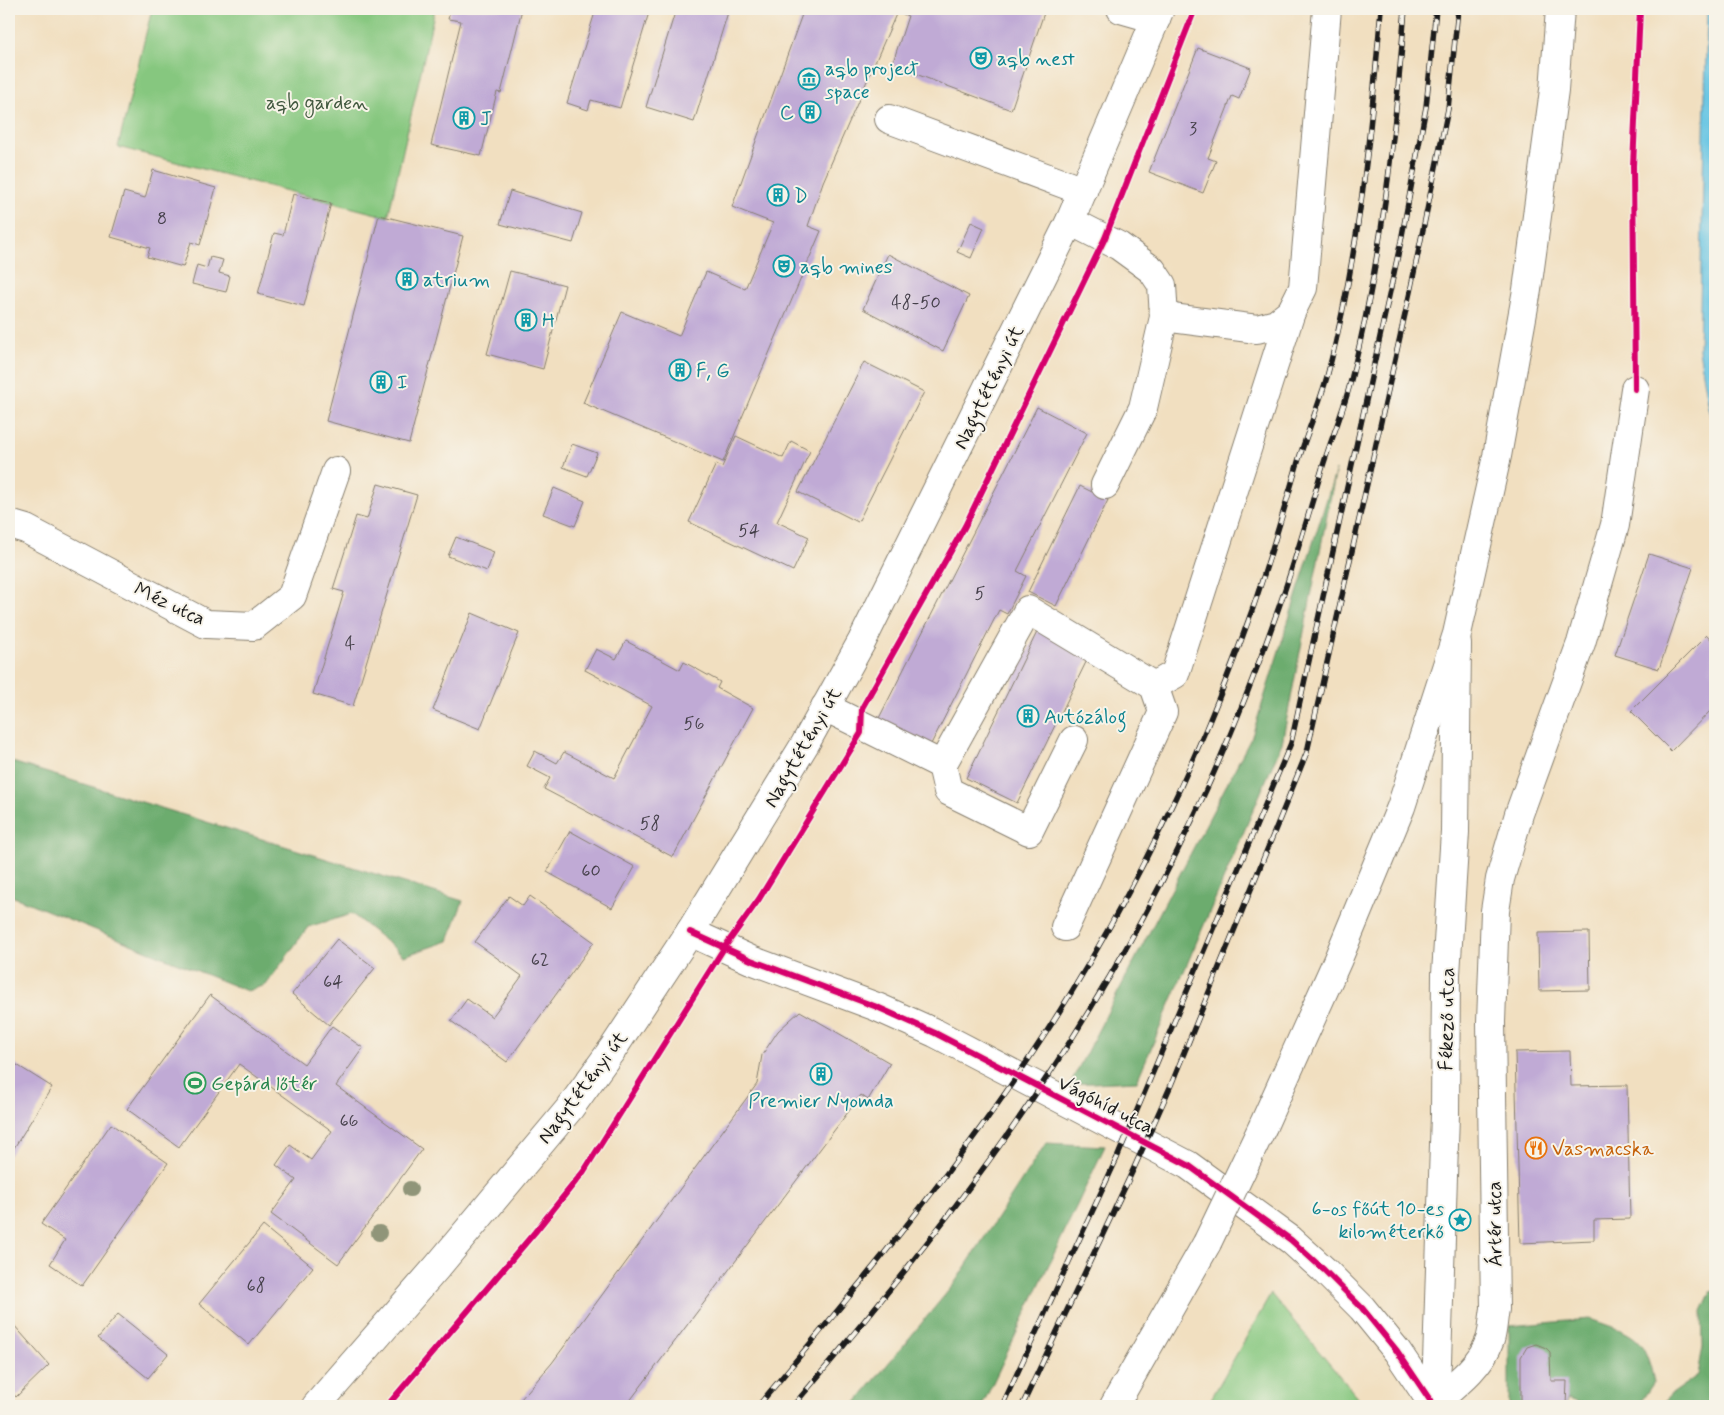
<svg xmlns="http://www.w3.org/2000/svg" width="1724" height="1415" font-family="Mynerve,sans-serif">
  <style>
    .green { fill: #86c77f; stroke: #51724e }
    .forest { fill: #6cac6e; stroke: #446445 }
    .water { fill: #65c4e3; stroke: #407080 }
    .building { fill: #c0aad5 }
    .lines { fill: none; stroke-linecap: round; stroke-linejoin: round }
    .minor-casing { stroke: #867e6e; stroke-width: 30 }
    .major-casing { stroke: #867e6e; stroke-width: 30 }
    .minor { stroke: #fff; stroke-width: 28 }
    .major { stroke: #fff; stroke-width: 28 }
    .rail-casing { stroke: #1c1c1c; stroke-width: 5.5 }
    .rail { stroke: #f7f3e8; stroke-width: 4; stroke-dasharray: 11; stroke-linecap: butt }
    .major-bridge-casing { stroke: #867e6e; stroke-width: 30; stroke-linecap: butt }
    .major-bridge { stroke: #fff; stroke-width: 28 }
    .cycleway-casing { stroke: #f7f3e8; stroke-width: 9 }
    .cycleway { stroke: #d6006c; stroke-width: 6 }
    .tree { fill: #909579 }
    .labels { text-anchor: middle; stroke-width: 4; stroke-linejoin: round; paint-order: stroke }
    .number-label { font-size: 18px; fill: #45404a }
    .culture-label { font-size: 20px; fill: #0d838f; stroke: #f7f3e8; text-anchor: start }
    .park-label { font-size: 20px; fill: #41583f; stroke: #f7f3e8 }
    .street-label { font-size: 20px; fill: #1c1c1c; stroke: #f7f3e8 }
    .leisure-label { font-size: 20px; fill: #27864d; stroke: #f7f3e8; text-anchor: start }
    .food-label { font-size: 20px; fill: #c56008; stroke: #f7f3e8; text-anchor: start }
  </style>
  <rect width="100%" height="100%" fill="#f7f3e8"/>
  <filter id="ink" filterUnits="userSpaceOnUse"><feTurbulence type="fractalNoise" baseFrequency=".02" numOctaves="2"/><feDisplacementMap in="SourceGraphic" scale="10" xChannelSelector="R" yChannelSelector="G"/><feConvolveMatrix kernelMatrix="1 2 1 2 8 2 1 2 1" color-interpolation-filters="sRGB"/></filter>
  <filter id="wash" filterUnits="userSpaceOnUse"><feTurbulence type="fractalNoise" baseFrequency=".0096" numOctaves="4" result="noise"/><feDisplacementMap in="SourceGraphic" scale="20" xChannelSelector="R" yChannelSelector="G"/><feGaussianBlur stdDeviation="1.12" result="paint"/><feColorMatrix in="noise" values="0 0 0 0 0 0 0 0 0 0 0 0 0 0 0 0 0 1.4 0 .05"/><feComposite in="paint" operator="in"/></filter>
  <g filter="url(#wash)">
    <rect width="100%" height="100%" fill="#f1dfc0"/>
    <g class="green">
      <path d="M152,9H435L388,217L118,147Z"/>
      <path d="M1271,1294L1363,1404V1406H1207Z"/>
    </g>
    <g class="forest">
      <path d="M1336,470L1282,743L1137,1081L1070,1084L1252,736Z"/>
      <path d="M9,761L463,901L448,941L404,956L352,914L308,927L266,985L247,991L9,895Z"/>
      <path d="M1046,1143L1105,1146L982,1406H853L954,1284Z"/>
      <path d="M1715,1290V1406H1661L1671,1394L1698,1375L1703,1346L1702,1311L1711,1291Z"/>
      <path d="M1590,1319C1634,1335 1644,1333 1654,1382L1638,1406H1590L1567,1399L1566,1406H1509V1326Z"/>
    </g>
    <path class="water" d="M1707,9H1715V444L1699,350Z"/>
    <g id="blocks">
      <g class="building">
        <path d="M451,9H522L501,93L497,92L481,156L431,145L461,21L448,19Z"/>
        <path d="M596,9H650L620,108L591,100L588,110L567,103Z"/>
        <path d="M676,9H729L694,122L646,107Z"/>
        <path d="M804,9L1045,10L1011,110L892,65L908,16L897,12L823,182L808,226L821,231L723,462L583,403L622,312L679,336L706,272L745,289L773,223L732,207Z"/>
        <path d="M1198,48L1251,68L1239,99L1232,96L1208,158L1216,161L1203,193L1149,172Z"/>
        <path d="M153,170L216,188L200,245L191,242L183,267L147,257L150,248L111,237L124,192L145,198Z"/>
        <path d="M510,191L582,213L573,243L500,224Z"/>
        <path d="M293,194L331,203L304,306L258,294L274,233L283,235Z"/>
        <path d="M379,215L463,236L409,443L326,421Z"/>
        <path d="M971,222L984,228L971,258L957,252Z"/>
        <path d="M888,254L969,296L943,351L863,309Z"/>
        <path d="M210,257L223,260L219,273L230,276L226,292L192,284L197,265L207,268Z"/>
        <path d="M510,271L565,285L543,369L487,354Z"/>
        <path d="M864,362L924,392L858,522L798,492Z"/>
        <path d="M1037,407L1087,433L1017,571L1026,576L1007,614L999,610L929,748L877,722Z"/>
        <path d="M736,436L783,458L791,441L810,451L777,522L809,537L793,571L689,522L716,464L722,467Z"/>
        <path d="M572,444L597,453L587,476L563,467Z"/>
        <path d="M378,484L417,495L353,706L313,694L344,592L333,589L356,516L367,519Z"/>
        <path d="M1080,486L1108,500L1056,606L1028,592Z"/>
        <path d="M554,488L585,501L575,526L543,514Z"/>
        <path d="M456,537L494,552L487,571L448,556Z"/>
        <path d="M1649,554L1693,568L1659,669L1615,655Z"/>
        <path d="M472,613L519,633L480,729L433,710Z"/>
        <path d="M1039,628L1090,654L1017,803L966,778Z"/>
        <path d="M1707,635L1715,644V706L1671,751L1631,711Z"/>
        <path d="M626,641L680,670L684,662L720,682L717,688L753,708L673,857L544,789L550,778L527,766L535,751L557,763L564,752L614,778L652,706L585,670L596,649L616,659Z"/>
        <path d="M570,831L635,867L612,908L547,872Z"/>
        <path d="M509,896L523,906L530,896L594,942L507,1062L451,1021L467,999L492,1017L522,976L475,942Z"/>
        <path d="M1589,932L1590,990L1539,991L1538,933Z"/>
        <path d="M337,939L375,968L329,1025L292,994Z"/>
        <path d="M210,995L304,1064L332,1026L363,1048L336,1086L422,1149L338,1264L271,1214L296,1180L276,1165L290,1145L311,1160L332,1131L239,1064L179,1147L127,1109Z"/>
        <path d="M800,1011L890,1063L868,1100L861,1095L626,1406H515L552,1363L757,1084L762,1055L778,1031Z"/>
        <path d="M1570,1051L1571,1086L1627,1085L1630,1219L1594,1220V1240L1520,1243L1515,1052Z"/>
        <path d="M9,1060L52,1087L9,1156Z"/>
        <path d="M111,1124L168,1163L82,1286L50,1264L65,1240L41,1224Z"/>
        <path d="M263,1226L313,1267L249,1345L199,1304Z"/>
        <path d="M118,1314L168,1354L148,1378L98,1338Z"/>
        <path d="M13,1324L49,1365L16,1397L9,1389V1331Z"/>
        <path d="M1536,1344L1546,1348L1550,1352L1551,1381H1567L1566,1406H1521V1357L1527,1347Z"/>
      </g>
    </g>
  </g>
  <g filter="url(#ink)">
    <use href="#blocks" fill-opacity="0" stroke="#867e6e" stroke-width="1"/>
    <g class="lines">
      <g class="minor-casing">
        <g id="minor">
          <path d="M1121,9L1156,19"/>
          <path d="M889,119L1083,191"/>
          <path d="M1070,221L1119,246L1152,270L1162,285L1164,317L1143,408L1105,485"/>
          <path d="M1164,317L1257,329L1276,324L1291,312L1303,288L1327,9"/>
          <path d="M9,524L26,529L206,624L254,626L292,596L336,471"/>
          <path d="M1154,686L1175,674L1291,312"/>
          <path d="M825,707L942,765L1028,610L1154,686L1163,712L1065,927"/>
          <path d="M942,765L948,791L1029,831L1074,740"/>
          <path d="M690,932L751,960L877,1007L935,1033L1188,1165L1291,1240L1324,1270L1362,1308L1397,1351L1434,1406"/>
          <path d="M1434,1403C1454,1386 1481,1366 1490,1340C1493,1331 1493,1319 1495,1309L1491,1022L1495,911L1500,879L1519,814L1581,643L1615,525L1635,389"/>
          <path d="M1434,1403L1437,1362L1445,1114L1446,974L1455,832L1457,643"/>
        </g>
      </g>
      <g class="major-casing">
        <g id="major">
          <path d="M1263,1126L1338,959L1401,807L1457,634L1497,456L1527,290L1554,90L1560,9"/>
          <path d="M316,1406L438,1266L570,1108L614,1047L690,932L805,744L862,641L1070,221L1160,9"/>
          <path d="M1114,1406L1207,1243"/>
        </g>
      </g>
      <use href="#minor" class="minor"/>
      <use href="#major" class="major"/>
      <g class="rail-casing">
        <g id="rail">
          <path d="M758,1406C852,1294 946,1182 1028,1060C1122,920 1198,764 1254,605C1270,558 1284,510 1298,462C1307,432 1320,403 1328,373C1359,255 1371,130 1381,9"/>
          <path d="M793,1406C901,1279 1005,1150 1092,1006C1166,885 1228,752 1275,618C1293,569 1307,519 1322,469C1331,439 1344,410 1351,380C1382,259 1395,133 1405,9"/>
          <path d="M1002,1406L1117,1158L1291,743L1401,241L1426,107L1436,9"/>
          <path d="M1022,1406L1134,1168L1171,1085L1307,752L1410,292L1448,109L1458,9"/>
        </g>
      </g>
      <use href="#rail" class="rail"/>
      <g class="major-bridge-casing">
        <path id="major-bridge" d="M1207,1243L1263,1126"/>
      </g>
      <use href="#major-bridge" class="major-bridge"/>
      <g class="cycleway-casing">
        <g id="cycleway">
          <path d="M1635,389L1633,166L1640,9"/>
          <path d="M690,932L751,960L877,1007L935,1033L1188,1165L1291,1240L1324,1270L1362,1308L1397,1351L1434,1406"/>
          <path d="M387,1406L535,1232L584,1171L724,948L759,899L861,733L862,708L965,526L1105,238L1195,9"/>
        </g>
      </g>
      <use href="#cycleway" class="cycleway"/>
    </g>
    <g class="tree">
      <circle cx="410" cy="1189" r="8"/>
      <circle cx="379" cy="1233" r="8"/>
    </g>
  </g>
  <defs>
    <g id="theatre-ring" transform="scale(1.125)"><circle r="9.5" fill="#f7f3e8" stroke="#0f9aa8" stroke-width="1.5"/><path d="M-5-5.5Q0-4 5-5.5V0Q5 5 0 6Q-5 5-5 0ZM-3.3-2.5H-1v1.5H-3.3ZM1-2.5H3.3v1.5H1ZM-2.8 1Q0 5.5 2.8 1Z" fill="#0f9aa8"/></g>
    <g id="museum-ring" transform="scale(1.125)"><circle r="9.5" fill="#f7f3e8" stroke="#0f9aa8" stroke-width="1.5"/><path d="M0-6L6-3V-2H-6V-3ZM-5-1h2V3h-2ZM-1-1h2V3h-2ZM3-1h2V3H3ZM-6 4H6V6H-6Z" fill="#0f9aa8"/></g>
    <g id="building-ring" transform="scale(1.125)"><circle r="9.5" fill="#f7f3e8" stroke="#0f9aa8" stroke-width="1.5"/><path d="M-4-6H4V6H1V3H-1V6H-4ZM-2.5-4.3h1.7v1.8h-1.7ZM.8-4.3h1.7v1.8H.8ZM-2.5-1h1.7V.8h-1.7ZM.8-1h1.7V.8H.8Z" fill="#0f9aa8"/></g>
    <g id="stadium-ring" transform="scale(1.125)"><circle r="9.5" fill="#f7f3e8" stroke="#2e9e5b" stroke-width="1.5"/><path d="M0-5a6.5 5 0 1 0 0 10a6.5 5 0 1 0 0-10ZM-3.5-1.8h7v3.6h-7Z" fill="#2e9e5b"/></g>
    <g id="restaurant-ring" transform="scale(1.125)"><circle r="9.5" fill="#f7f3e8" stroke="#e8710a" stroke-width="1.5"/><path d="M-5-6h1v4h1v-4h1v4h1v-4h1v5L-1.5 .5V6h-2V.5L-5-1ZM5-6V6H3V1.5H1.5Q1.5-4 5-6Z" fill="#e8710a"/></g>
    <g id="sight-ring" transform="scale(1.125)"><circle r="9.5" fill="#f7f3e8" stroke="#0f9aa8" stroke-width="1.5"/><path d="M0-6L1.8-2.2L6-1.7L2.9 1.2L3.7 5.4L0 3.3L-3.7 5.4L-2.9 1.2L-6-1.7L-1.8-2.2Z" fill="#0f9aa8"/></g>
  </defs>
  <g fill-rule="evenodd">
    <use href="#theatre-ring" x="981" y="58"/>
    <use href="#museum-ring" x="809" y="79"/>
    <use href="#building-ring" x="810" y="112"/>
    <use href="#building-ring" x="464" y="118"/>
    <use href="#building-ring" x="778" y="195"/>
    <use href="#theatre-ring" x="784" y="266"/>
    <use href="#building-ring" x="407" y="279"/>
    <use href="#building-ring" x="526" y="320"/>
    <use href="#building-ring" x="680" y="370"/>
    <use href="#building-ring" x="381" y="382"/>
    <use href="#building-ring" x="1028" y="716"/>
    <use href="#building-ring" x="821" y="1074"/>
    <use href="#stadium-ring" x="195" y="1083"/>
    <use href="#restaurant-ring" x="1536" y="1148"/>
    <use href="#sight-ring" x="1460" y="1220"/>
  </g>
  <g class="labels">
    <g class="number-label">
      <text x="1193" y="134">3</text>
      <text x="162" y="224">8</text>
      <text x="916" y="308">48-50</text>
      <text x="749" y="536">54</text>
      <text x="980" y="599">5</text>
      <text x="350" y="649">4</text>
      <text x="694" y="729">56</text>
      <text x="650" y="829">58</text>
      <text x="591" y="876">60</text>
      <text x="540" y="965">62</text>
      <text x="333" y="987">64</text>
      <text x="349" y="1126">66</text>
      <text x="256" y="1291">68</text>
    </g>
    <g class="culture-label">
      <text x="997" y="65">aqb nest</text>
      <text x="825" y="75">aqb project<tspan x="825" dy="23">space</tspan></text>
      <text x="794" y="119" text-anchor="end">C</text>
      <text x="480" y="125">J</text>
      <text x="794" y="202">D</text>
      <text x="800" y="273">aqb mines</text>
      <text x="423" y="286">atrium</text>
      <text x="542" y="327">H</text>
      <text x="696" y="377">F, G</text>
      <text x="397" y="389">I</text>
      <text x="1044" y="723">Autózálog</text>
      <text x="821" y="1107" text-anchor="middle">Premier Nyomda</text>
      <text x="1444" y="1215" text-anchor="end">6-os főút 10-es<tspan x="1444" dy="23">kilométerkő</tspan></text>
    </g>
    <g class="park-label">
      <text x="317" y="109">aqb garden</text>
    </g>
    <g class="street-label">
      <text transform="translate(988 387) rotate(-64)" y="7">Nagytétényi út</text>
      <text transform="translate(170 603) rotate(25)" y="7">Méz utca</text>
      <text transform="translate(802 747) rotate(-60)" y="7">Nagytétényi út</text>
      <text transform="translate(1446 1019) rotate(-89)" y="7">Fékező utca</text>
      <text transform="translate(582 1087) rotate(-53)" y="7">Nagytétényi út</text>
      <text transform="translate(1106 1104) rotate(27)" y="7">Vágóhíd utca</text>
      <text transform="translate(1494 1224) rotate(-91)" y="7">Ártér utca</text>
    </g>
    <g class="leisure-label">
      <text x="211" y="1090">Gepárd lőtér</text>
    </g>
    <g class="food-label">
      <text x="1552" y="1155">Vasmacska</text>
    </g>
  </g>
  <rect width="1724" height="1415" fill="none" stroke="#f7f3e8" stroke-width="30"/>
</svg>
